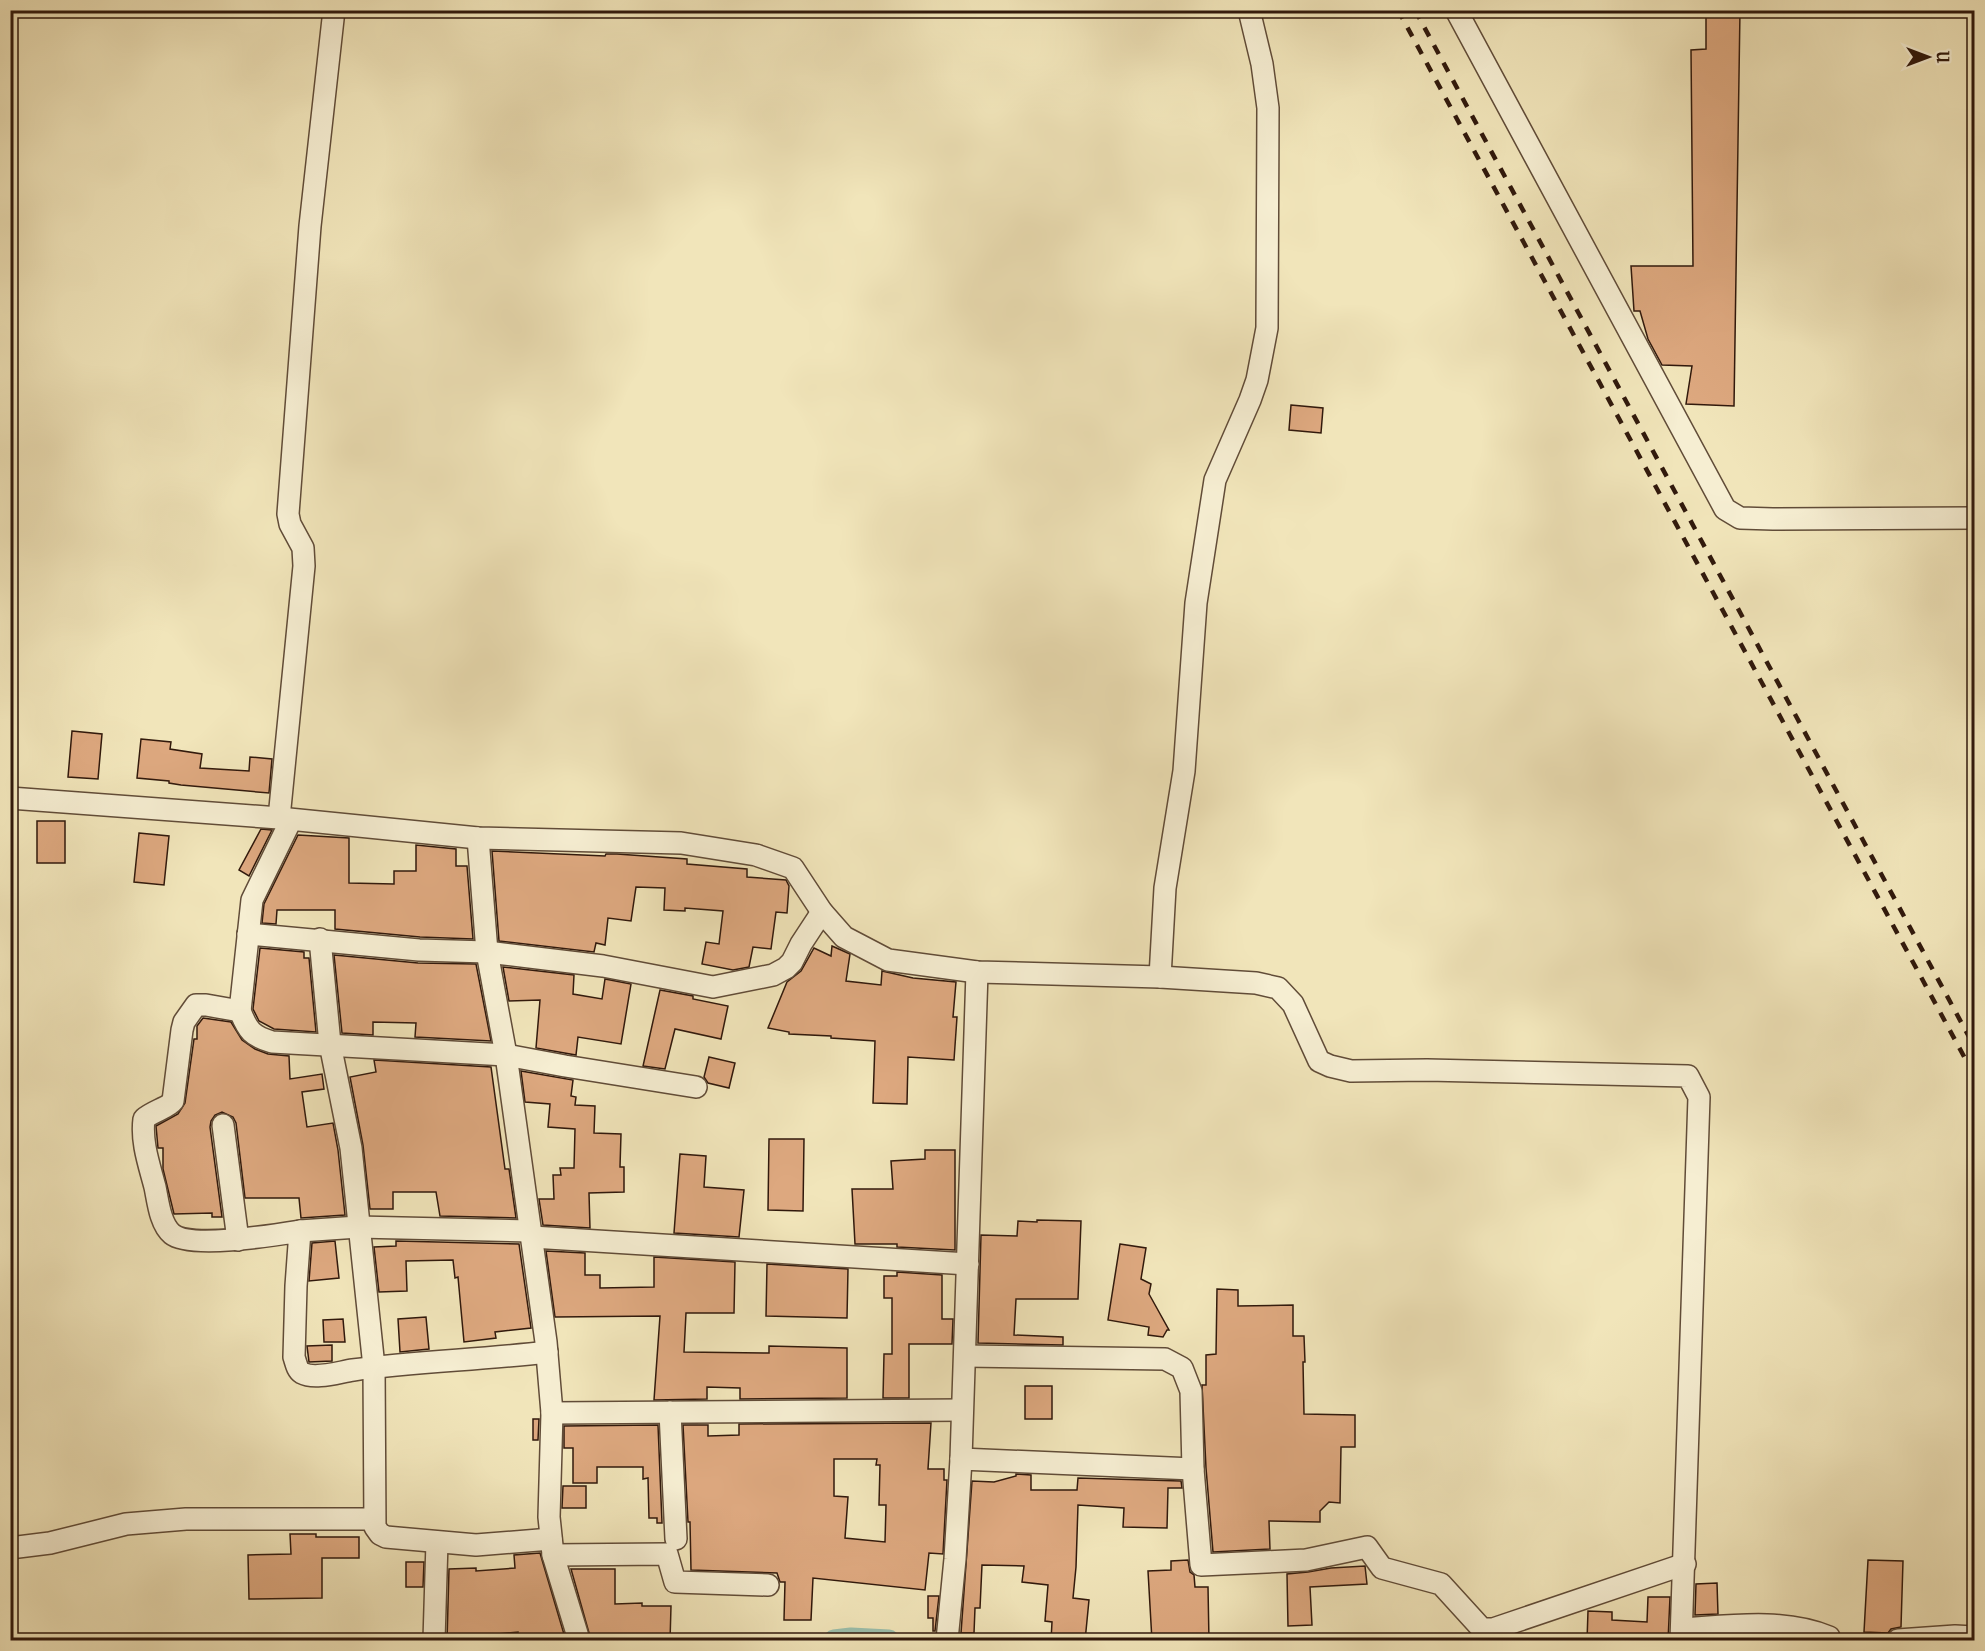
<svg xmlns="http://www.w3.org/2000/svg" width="1985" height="1651" font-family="'IM FELL French Canon',serif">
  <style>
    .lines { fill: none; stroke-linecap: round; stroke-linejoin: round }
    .canal { stroke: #9bbfac; stroke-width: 21 }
    .building { fill: #dda87f; stroke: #31190c; stroke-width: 1.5; fill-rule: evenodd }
    .street-casing { stroke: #614c38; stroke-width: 24 }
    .street { stroke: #f6eed2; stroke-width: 21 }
    .rail { stroke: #31190c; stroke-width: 4.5; stroke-dasharray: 10 10; stroke-linecap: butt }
  </style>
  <rect width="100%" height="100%" fill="#f1e5ba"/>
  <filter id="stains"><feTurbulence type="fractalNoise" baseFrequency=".00333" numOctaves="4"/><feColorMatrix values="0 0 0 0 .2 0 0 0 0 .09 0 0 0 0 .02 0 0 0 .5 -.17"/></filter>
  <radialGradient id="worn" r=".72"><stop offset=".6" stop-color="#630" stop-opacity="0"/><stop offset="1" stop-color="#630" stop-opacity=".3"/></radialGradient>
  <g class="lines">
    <path class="canal" d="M834,1640L851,1638L889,1640"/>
  </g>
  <g class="building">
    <path d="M1706,10H1740L1734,406L1686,404L1692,366L1662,365L1648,339L1640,311H1634L1631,266H1693L1691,50L1706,49Z"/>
    <path d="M1291,405L1323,408L1321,433L1289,430Z"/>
    <path d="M72,731L102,734L98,779L68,777Z"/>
    <path d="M141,739L171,742L170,749L202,754L200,768L249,771L250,757L272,759L269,793L181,785L169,783V781L137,778Z"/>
    <rect x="37" y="821" width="28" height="42"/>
    <path d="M261,829L272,830L249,876L239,870Z"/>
    <path d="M139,833L169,836L164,885L134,882Z"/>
    <path d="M298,835L349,838V883L394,884V871H416V845L456,849V866H467L473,939L420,937L335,929V910H277L276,924L262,923L264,904Z"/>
    <path d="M492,851L605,856L606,854H617L687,859V864L747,869V877L786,880L789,886L787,913L776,912L771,949L753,947L749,967L733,970L702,964L706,942L719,944L723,911L685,908V911L664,910L665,888L636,887L631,921L608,918L605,945L596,943L594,952L499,941Z"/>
    <path d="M832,946L850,954L846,981L881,985L882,971L913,978L956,982L953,1017H957L954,1060L908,1057L907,1104L873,1103L875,1041L831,1038V1036L789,1034V1032L768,1028L787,982L801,971L814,948L831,956Z"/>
    <path d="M260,948L304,952V958H309L316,1032L274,1029L259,1021L253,1009Z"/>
    <path d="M334,955L418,963L476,964L491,1041L415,1037L416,1023L373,1022V1035L342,1033Z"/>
    <path d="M503,967L574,975L573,994L602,999L605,979L631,984L621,1044L578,1037L576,1055L536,1048L540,1000L509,1001Z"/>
    <path d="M660,990L693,996V999L728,1006L721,1039L675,1029L665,1069L643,1066Z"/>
    <path d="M203,1018L231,1022L242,1040L255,1049L268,1054L289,1056L290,1079L322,1074L324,1089L302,1092L307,1127L333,1123L338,1150L345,1215L301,1218L299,1198H245L236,1123L233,1117L222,1112L215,1115L211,1121L210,1127L222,1217H212V1213L174,1214L163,1169V1148H158L156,1126L178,1114L185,1103L194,1039H197V1026Z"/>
    <path d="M709,1057L735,1063L729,1088L708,1083L704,1077Z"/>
    <path d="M374,1060L491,1067L505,1169H509L516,1218L440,1216L436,1192H393V1209H370L363,1145L350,1077L376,1072Z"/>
    <path d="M521,1071L573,1080L571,1096L576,1097L575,1105L595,1106L594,1133L621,1134L620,1167H624V1192L589,1193L590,1228L543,1225L539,1199H554L553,1175H561L560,1168H574L575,1129L548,1127L550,1104L525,1102Z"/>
    <path d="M769,1139H804L803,1211L768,1210Z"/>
    <path d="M925,1150H955V1250L897,1247V1244H855L852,1189H893L891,1161L925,1159Z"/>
    <path d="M680,1154L706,1156L704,1187L744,1190L739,1237L674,1233Z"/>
    <path d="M1037,1220L1081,1221L1078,1299H1016L1014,1335L1063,1337V1345L978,1343L981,1235L1017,1236L1018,1221L1037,1222Z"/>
    <path d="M335,1241L339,1278L309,1281L312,1243Z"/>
    <path d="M396,1241L519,1244L531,1328L495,1332L496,1338L464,1342L458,1277L455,1278L453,1260L406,1261L407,1291L379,1292L374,1247L396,1246Z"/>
    <path d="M1120,1244L1146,1248L1141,1279L1151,1284L1149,1294L1169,1330H1167L1163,1337L1148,1335L1149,1327L1108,1320Z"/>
    <path d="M546,1251L585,1253V1275H600V1288L654,1287V1257L735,1262L734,1313H686L684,1352L769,1353V1346L847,1348V1398L740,1399V1388L707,1387V1399L654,1400L660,1316L555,1317Z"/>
    <path d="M767,1264L848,1269L847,1318L766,1316Z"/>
    <path d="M897,1272L942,1275V1319H953L952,1344H909V1398H883L884,1354H892V1298H884V1276H897Z"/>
    <path d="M1217,1289L1238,1290V1306L1293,1305V1336H1304L1305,1362H1303L1304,1414L1355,1415V1447H1341L1340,1503L1329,1502L1320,1511V1522L1269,1521L1270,1549L1213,1552L1206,1468L1202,1385H1206V1355L1216,1354Z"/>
    <path d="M426,1317L429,1349L400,1352L398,1319Z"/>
    <path d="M343,1319L345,1342H324L323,1320Z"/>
    <path d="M332,1345V1361L309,1362L307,1346Z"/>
    <rect x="1025" y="1386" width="27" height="33"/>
    <path d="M533,1419H539L538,1440H533Z"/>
    <path d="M931,1423L928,1469H944V1480H947L943,1554L929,1553L925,1590L813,1578L811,1620H784L785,1582H780L777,1573L691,1570L690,1522H688L683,1425H708V1436L739,1435V1424ZM834,1459H877L876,1465H880L879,1505H886L885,1542L845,1538L848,1497L834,1496Z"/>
    <path d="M658,1425L662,1523H657V1518H649L648,1478L643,1479V1467H597V1483H573V1448H564V1426Z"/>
    <path d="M1016,1474L1031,1475V1490H1077L1078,1478L1181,1481L1182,1488H1168L1167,1528L1123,1527L1124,1508L1078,1505L1076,1567L1073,1598L1089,1600L1085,1641H1051L1052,1622L1045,1621L1048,1585L1022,1582L1024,1566L982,1565L980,1608H975L974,1633H961L972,1481L994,1482L1016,1476Z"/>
    <path d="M563,1486H586V1508H562Z"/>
    <path d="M290,1534H316V1537H359V1558H322V1598L249,1599L248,1555L291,1554Z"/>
    <path d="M540,1553L566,1641H518V1632L478,1636V1641H447L449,1569L476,1568V1571L515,1568L514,1555Z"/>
    <path d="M1188,1560L1190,1572L1194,1575L1195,1587H1208L1209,1641H1152L1148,1571L1171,1570V1561Z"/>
    <path d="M1868,1560L1903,1561L1901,1627L1891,1629L1888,1633L1864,1632Z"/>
    <path d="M406,1562H424L423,1587H406Z"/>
    <path d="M1365,1566L1367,1584L1310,1587L1312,1625L1288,1626L1287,1574L1308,1572L1331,1568Z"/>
    <path d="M571,1569H615V1604L642,1603V1606H671L670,1641L591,1640Z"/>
    <path d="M1717,1583L1718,1614L1695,1615L1696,1584Z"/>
    <path d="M928,1596H939L935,1631H933V1618H928Z"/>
    <path d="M1648,1597H1670L1668,1641H1587L1588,1611L1612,1612V1620L1647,1622Z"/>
  </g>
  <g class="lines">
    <g class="street-casing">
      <g id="street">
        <path d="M1456,10L1725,509L1740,518L1773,519L1974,518"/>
        <path d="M10,798L279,818L478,838L681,843L756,855L793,868L822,912L844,937L888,960L977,972L1160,977L1256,983L1278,988L1293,1004L1319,1061L1330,1066L1351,1071L1427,1070L1688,1076L1699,1097L1681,1640"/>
        <path d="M279,818L304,566L303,548L290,524L288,514L310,226L334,10"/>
        <path d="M291,820L252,900L240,1011L206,1005H196L184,1022L182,1030L173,1101C168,1108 153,1111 144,1119C141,1142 149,1164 155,1187C158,1201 160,1224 172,1234C190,1249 275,1235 300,1231L296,1286L294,1357C296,1363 297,1370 302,1373C315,1380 339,1372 353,1370C417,1361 482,1360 547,1352"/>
        <path d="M478,838L487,952L506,1055L546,1342L552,1413L549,1517L553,1555L579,1640"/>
        <path d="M248,934L419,950L487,952L603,966L713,987L773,975L786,968L792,962L801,944L822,912"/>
        <path d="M320,939L330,1044L351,1148L374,1367L375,1527L380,1534L386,1537L476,1545L551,1539"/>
        <path d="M1160,977L1165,888L1184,771L1196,603L1215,480L1250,400L1257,380L1267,328L1268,108L1262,64L1249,10"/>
        <path d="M240,1011C248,1031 252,1036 272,1042L506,1055L565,1066L696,1087"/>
        <path d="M223,1125L238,1240"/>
        <path d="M300,1231L358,1227L530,1231"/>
        <path d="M532,1237L968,1264"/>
        <path d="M965,1356L1165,1359L1182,1368L1191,1391L1193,1469L1201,1565L1306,1560L1367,1547L1382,1568L1441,1584L1482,1629H1493L1685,1564"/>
        <path d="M670,1412L676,1539"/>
        <path d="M552,1413L962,1410"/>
        <path d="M961,1459L1193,1469"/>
        <path d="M10,1548L50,1543L126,1524L186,1519H374"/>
        <path d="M553,1555L667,1554L675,1582L768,1585"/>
        <path d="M1682,1629C1729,1626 1784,1618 1829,1637L1830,1640"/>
        <path d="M434,1640L437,1542"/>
        <path d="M947,1640L955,1559L961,1459L977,972"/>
        <path d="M1898,1640L1955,1636L1974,1637"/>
      </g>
    </g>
    <use href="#street" class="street"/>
    <g class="rail">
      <path d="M1398,10L1974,1075"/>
      <path d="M1415,10L1974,1046"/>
    </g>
  </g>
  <rect width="1985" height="1651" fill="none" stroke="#f1e5ba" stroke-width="36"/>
  <rect x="12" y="12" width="1961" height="1627" fill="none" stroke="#31190c" stroke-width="3"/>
  <rect x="18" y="18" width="1949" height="1615" fill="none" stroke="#31190c" stroke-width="1.5"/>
  <g transform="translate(1928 57) rotate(90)" stroke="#f6eed2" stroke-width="4.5" paint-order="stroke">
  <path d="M0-4.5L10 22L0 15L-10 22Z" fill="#31190c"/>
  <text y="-9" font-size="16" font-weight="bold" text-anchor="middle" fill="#31190c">U</text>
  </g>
  <rect width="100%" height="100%" filter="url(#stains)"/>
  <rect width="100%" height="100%" fill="url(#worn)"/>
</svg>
